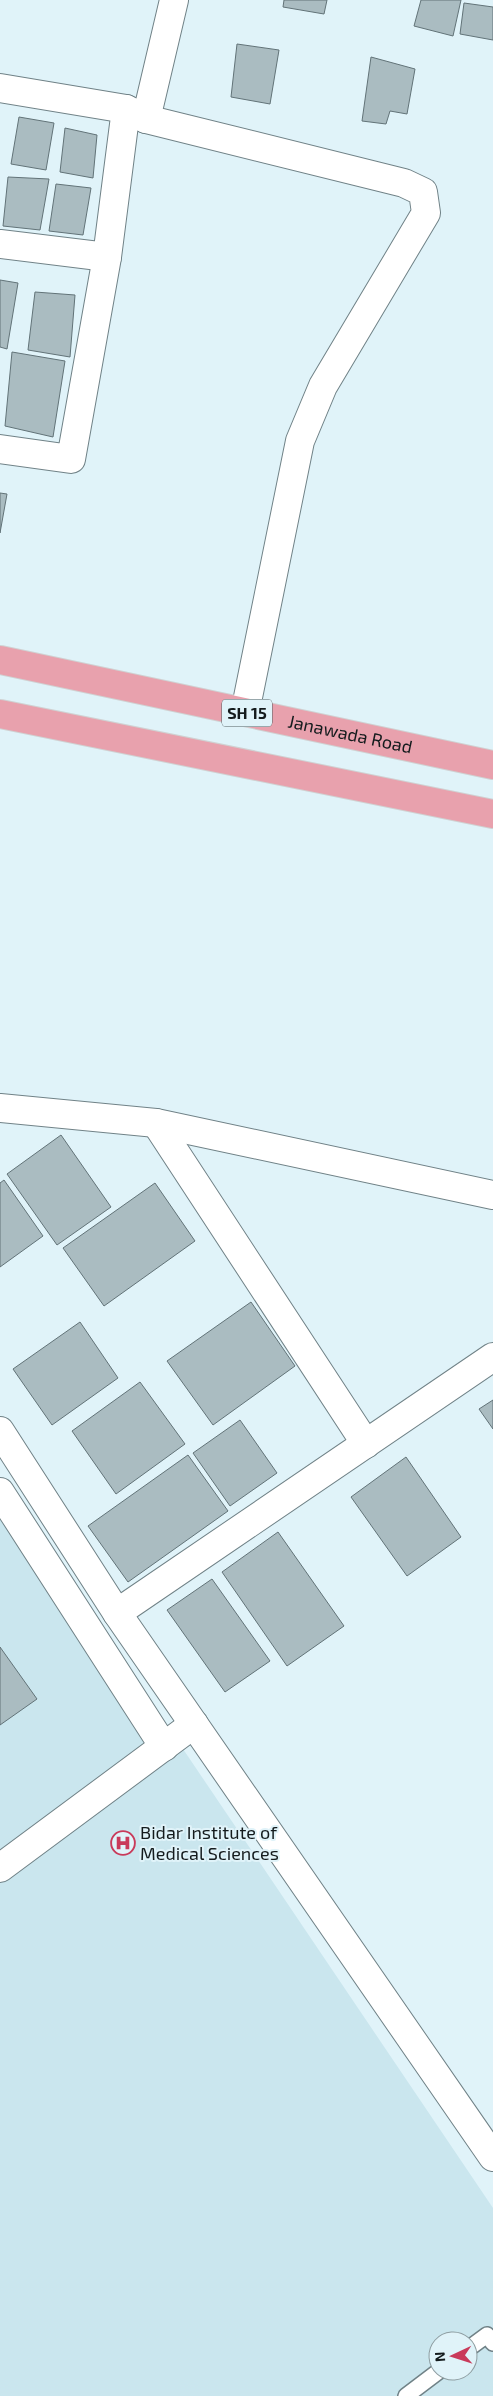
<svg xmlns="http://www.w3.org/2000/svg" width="493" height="2396" font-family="'Exo 2',sans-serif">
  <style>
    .built { fill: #cae6ee; fill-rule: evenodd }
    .building { fill: #aabcc1; stroke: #627378 }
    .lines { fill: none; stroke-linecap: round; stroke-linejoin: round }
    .service-casing { stroke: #708287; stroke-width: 18 }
    .minor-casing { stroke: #708287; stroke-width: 30 }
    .tertiary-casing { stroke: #708287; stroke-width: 30 }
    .primary-casing { stroke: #d0d1d2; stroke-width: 30 }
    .service { stroke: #fff; stroke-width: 15 }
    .minor { stroke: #fff; stroke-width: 28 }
    .tertiary { stroke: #fff; stroke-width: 28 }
    .primary { stroke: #e8a1ad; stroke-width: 28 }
    .labels { text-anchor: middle; stroke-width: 4; stroke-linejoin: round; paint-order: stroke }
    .shield { fill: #e0f3f9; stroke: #515c5f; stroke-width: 1 }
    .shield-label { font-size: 16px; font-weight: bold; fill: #141b1d }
    .street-label { font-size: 18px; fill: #141b1d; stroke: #e0f3f9 }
    .poi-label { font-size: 18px; fill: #141b1d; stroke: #e0f3f9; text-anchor: start }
  </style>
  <rect width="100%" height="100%" fill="#e0f3f9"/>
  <path class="built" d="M0,1478L493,2208V2396H0ZM438,2341H468V2371H438Z"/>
  <g class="building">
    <path d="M284,0H327L324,14L283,7Z"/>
    <path d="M421,0H461L453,36L414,26Z"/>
    <path d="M464,3L493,7V40L460,34Z"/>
    <path d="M237,44L279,50L270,104L231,97Z"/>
    <path d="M371,57L415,69L407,114L390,111L386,124L362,121Z"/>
    <path d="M19,117L54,123L46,170L11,164Z"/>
    <path d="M65,128L97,135L93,178L60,172Z"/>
    <path d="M8,177L49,179L40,230L3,226Z"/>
    <path d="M56,184L91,188L83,235L49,231Z"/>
    <path d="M0,280L18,283L7,349L0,347Z"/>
    <path d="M35,292L75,295L70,357L28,350Z"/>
    <path d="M12,352L65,361L53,437L5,426Z"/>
    <path d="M0,493L7,494L0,533Z"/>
    <path d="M61,1135L111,1207L57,1245L7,1174Z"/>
    <path d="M4,1180L43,1236L0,1267V1183Z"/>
    <path d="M155,1183L195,1241L104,1306L63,1248Z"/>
    <path d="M251,1302L295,1366L213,1425L167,1361Z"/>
    <path d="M80,1322L118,1378L52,1425L13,1369Z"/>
    <path d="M140,1382L185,1444L116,1494L72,1431Z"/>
    <path d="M493,1400V1429L479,1409Z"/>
    <path d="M240,1420L277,1473L230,1506L193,1453Z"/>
    <path d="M188,1455L228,1511L128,1582L88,1526Z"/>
    <path d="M406,1457L461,1537L407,1576L351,1497Z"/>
    <path d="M278,1532L344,1626L287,1666L222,1572Z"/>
    <path d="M212,1579L270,1661L225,1692L167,1610Z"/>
    <path d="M0,1647L37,1699L0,1725Z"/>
  </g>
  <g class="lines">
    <g class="service-casing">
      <g id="service">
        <path d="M468,2349L487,2335L493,2343"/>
        <path d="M406,2396L439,2371"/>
      </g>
    </g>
    <g class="minor-casing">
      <g id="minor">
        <path d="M0,88L126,109"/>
        <path d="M146,119L404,183L423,192L426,213L323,386L300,441L245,712"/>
        <path d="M0,244L107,257"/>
        <path d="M0,449L71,459L107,257L126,109L146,119L174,0"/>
        <path d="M0,1108L156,1123L493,1195"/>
        <path d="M156,1123L366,1444"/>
        <path d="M0,1492L164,1747"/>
        <path d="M117,1613L493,1357"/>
        <path d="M0,1868L194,1724"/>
      </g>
    </g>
    <g class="tertiary-casing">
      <path id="tertiary" d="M0,1431L117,1613L493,2157"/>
    </g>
    <g class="primary-casing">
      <g id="primary">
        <path id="s1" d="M0,660L493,765"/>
        <path d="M0,714L493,814"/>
      </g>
    </g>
    <use href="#service" class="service"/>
    <use href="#minor" class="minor"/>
    <use href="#tertiary" class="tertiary"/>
    <use href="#primary" class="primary"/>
  </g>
  <defs>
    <g id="hospital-ring" transform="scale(1.25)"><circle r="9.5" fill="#e0f3f9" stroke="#c93a5a" stroke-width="1.5"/><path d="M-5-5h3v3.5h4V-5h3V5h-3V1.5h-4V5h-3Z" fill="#c93a5a"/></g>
  </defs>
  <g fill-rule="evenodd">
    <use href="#hospital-ring" x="123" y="1843"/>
  </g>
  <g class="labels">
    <rect class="shield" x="222" y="699.5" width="50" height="27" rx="4"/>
    <g class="shield-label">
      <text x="247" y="719">SH 15</text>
    </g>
    <g class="street-label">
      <text dy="6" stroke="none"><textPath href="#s1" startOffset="358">Janawada Road</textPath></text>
    </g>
    <g class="poi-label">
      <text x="140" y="1839">Bidar Institute of<tspan x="140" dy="21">Medical Sciences</tspan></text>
    </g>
  </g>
  <g transform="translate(453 2356) rotate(266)"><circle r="24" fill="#e0f3f9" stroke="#8e9da1"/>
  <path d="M0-4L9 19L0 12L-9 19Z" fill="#c93a5a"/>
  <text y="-8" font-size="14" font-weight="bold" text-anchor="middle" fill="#141b1d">N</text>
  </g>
</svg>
